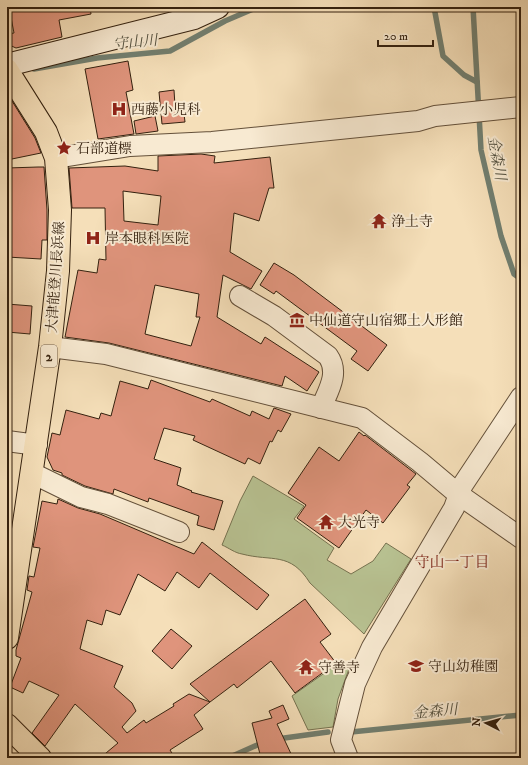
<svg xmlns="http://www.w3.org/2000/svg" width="528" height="765" font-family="'IM FELL DW Pica','Noto Serif JP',serif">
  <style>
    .green { fill: #b8c292; stroke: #767250 }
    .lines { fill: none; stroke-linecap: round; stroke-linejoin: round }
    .stream { stroke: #727f70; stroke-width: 5.5 }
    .building { fill: #df947c; stroke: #34210f; fill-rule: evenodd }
    .minor-casing { stroke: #64503a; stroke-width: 22 }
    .secondary-casing { stroke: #34210f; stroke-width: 24 }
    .primary-casing { stroke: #34210f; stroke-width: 24 }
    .minor { stroke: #f8ead2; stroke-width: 20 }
    .secondary { stroke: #f8ead2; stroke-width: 22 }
    .primary { stroke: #f5dfb9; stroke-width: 22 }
    .labels { text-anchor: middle; stroke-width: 4; stroke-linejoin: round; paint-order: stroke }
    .shield { fill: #f8ead2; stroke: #6f5d4a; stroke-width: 1 }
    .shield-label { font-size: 13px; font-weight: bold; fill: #34210f }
    .poi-label { font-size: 14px; fill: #34210f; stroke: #f8ead2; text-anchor: start }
    .street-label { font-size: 14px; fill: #34210f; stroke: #f8ead2 }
    .water-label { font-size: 15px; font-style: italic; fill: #53503f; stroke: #f8ead2 }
    .neighbourhood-label { font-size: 15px; fill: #7a1f14; stroke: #f8ead2 }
  </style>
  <rect width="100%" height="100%" fill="#f5dfb9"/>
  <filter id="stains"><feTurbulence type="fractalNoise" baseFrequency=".005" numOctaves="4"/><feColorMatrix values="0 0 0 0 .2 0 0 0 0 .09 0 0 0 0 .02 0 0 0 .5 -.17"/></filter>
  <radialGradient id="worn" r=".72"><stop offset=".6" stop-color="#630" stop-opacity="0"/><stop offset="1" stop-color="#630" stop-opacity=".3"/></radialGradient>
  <g class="green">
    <path d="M253,476L304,506L294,519L334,548L327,560L351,574L373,561L386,543L411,559L364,634L310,583C290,551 272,562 242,554C235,553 229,548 222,545L240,501Z"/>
    <path d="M340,662L349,669L338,699L333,727L308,730L292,696Z"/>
  </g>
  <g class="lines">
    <g class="stream">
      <path d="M434,7L443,56L464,75L477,82"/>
      <path d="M473,7L481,150L501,236L514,274L521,279"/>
      <path d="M34,69L97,58L170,51L225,21L258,7"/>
      <path d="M351,732L521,715"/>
      <path d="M277,739L328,732"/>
      <path d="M228,758L264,742"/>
    </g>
  </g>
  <g class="building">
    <path d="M9,7H90L91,14L59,20L62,37L16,48L7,44V34L14,33Z"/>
    <path d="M128,61L133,90L126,92L134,134L98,139L85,69Z"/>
    <path d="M174,90L175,106H183L185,122L162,124L159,92Z"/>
    <path d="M7,93L35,138L41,153L7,160Z"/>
    <path d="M155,116L158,131L136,134L134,121Z"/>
    <path d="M201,154L215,156L214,163L270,157L274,188H269L259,221L234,213L230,252L262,271L251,289L223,275L217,317L261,344L265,337L319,372L307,391L285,376L282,386L109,343L65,337L78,270L97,273L99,259L106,260L105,208H72L69,168L125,166L158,171V156ZM123,191L161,196L158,225L124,221ZM155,285L199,294L196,317H200L191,346L145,334Z"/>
    <path d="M38,167H44L47,210V240H42L41,259L7,257V168Z"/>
    <path d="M274,263L294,275L387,345L368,371L351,359L357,351L276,291L274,294L260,285Z"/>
    <path d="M7,304L32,306L30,334L7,332Z"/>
    <path d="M151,380L210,402L212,399L250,416L252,411L269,419L274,408L291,414L281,432L278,430L272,442L270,441L260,464L248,458L245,464L193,440L195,436L164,428L154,459L181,468L177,485L192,491L191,492L223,501L214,530L197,525L199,516L149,498L148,502L114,489L113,494L85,486L62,475V473L53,470L47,457L52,433L60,435L66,410L99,419L101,413L111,416L120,381L148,389Z"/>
    <path d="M359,432L364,436L365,435L416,474L407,485L410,487L383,523L366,510L339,548L297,518L306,505L288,493L319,447L339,461Z"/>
    <path d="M58,499L78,508L100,514L194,554L202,542L269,595L257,610L210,573L199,588L177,572L165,591L138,574L120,615L106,610L102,625L87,620L80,649L123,666L114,687L132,703L136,711L122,727L127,733L144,720L146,723L174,706L173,704L189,694L210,702L194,715L203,729L170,750L175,758H100L118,743L75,704L45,746L32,733L59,695L29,681L23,693L10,687L21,658L16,656V650L32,592L27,590L29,576L34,577L40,548L33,547L42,501L57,504Z"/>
    <path d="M305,599L331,634L320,642L336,663L295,693L271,661L237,688L234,684L210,702L190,684Z"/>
    <path d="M171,629L192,646L172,669L152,651Z"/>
    <path d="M283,705L289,719L277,724L293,758H261L252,723L272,718L269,711Z"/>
  </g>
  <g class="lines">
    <g class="minor-casing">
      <g id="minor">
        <path d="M56,158L130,146L212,142L418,121L435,116L521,107"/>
        <path d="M240,296L274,316L328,356C340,373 328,391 321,408"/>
        <path d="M50,347L106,354L362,418L420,462L458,494L521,538"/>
        <path d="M7,441L37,445"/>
        <path d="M32,473L81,497L108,504L179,532"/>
        <path d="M348,758L341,740L355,684L372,647L454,508L462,486L521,397"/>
      </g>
    </g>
    <g class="secondary-casing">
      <path id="secondary" d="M7,65L194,18L218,7"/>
    </g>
    <g class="primary-casing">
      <g id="primary">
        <path d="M7,70L46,132L56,158L60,210L58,271L50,347L7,638"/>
        <path d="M7,725L40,758"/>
      </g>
    </g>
    <use href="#minor" class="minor"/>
    <use href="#secondary" class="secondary"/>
    <use href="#primary" class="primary"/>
  </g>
  <defs>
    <g id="hospital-bare" transform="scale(1.2)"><path d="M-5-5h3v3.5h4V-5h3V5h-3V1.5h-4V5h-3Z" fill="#8f2418" stroke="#f8ead2" stroke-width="2.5" paint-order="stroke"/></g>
    <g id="sight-bare" transform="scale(1.2)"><path d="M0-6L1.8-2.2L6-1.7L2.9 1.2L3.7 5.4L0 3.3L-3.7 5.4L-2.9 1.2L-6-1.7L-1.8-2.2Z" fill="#8f2418" stroke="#f8ead2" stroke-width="2.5" paint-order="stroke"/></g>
    <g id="temple-bare" transform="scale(1.2)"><path d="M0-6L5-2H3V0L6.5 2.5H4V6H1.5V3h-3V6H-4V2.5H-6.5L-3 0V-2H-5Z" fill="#8f2418" stroke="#f8ead2" stroke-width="2.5" paint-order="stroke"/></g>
    <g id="museum-bare" transform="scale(1.2)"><path d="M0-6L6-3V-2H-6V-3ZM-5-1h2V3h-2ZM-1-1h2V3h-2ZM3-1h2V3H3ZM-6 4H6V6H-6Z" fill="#8f2418" stroke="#f8ead2" stroke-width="2.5" paint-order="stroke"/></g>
    <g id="school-bare" transform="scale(1.2)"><path d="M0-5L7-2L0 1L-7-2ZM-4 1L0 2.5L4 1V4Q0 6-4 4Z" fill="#8f2418" stroke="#f8ead2" stroke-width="2.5" paint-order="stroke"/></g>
  </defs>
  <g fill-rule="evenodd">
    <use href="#hospital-bare" x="119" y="109"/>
    <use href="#sight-bare" x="64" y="148"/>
    <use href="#temple-bare" x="379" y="221"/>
    <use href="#hospital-bare" x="93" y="238"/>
    <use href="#museum-bare" x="297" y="320"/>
    <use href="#temple-bare" x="326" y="522"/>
    <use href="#school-bare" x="416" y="666"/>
    <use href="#temple-bare" x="306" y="667"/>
  </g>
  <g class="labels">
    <rect class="shield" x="41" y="345" width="16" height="22" rx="3"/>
    <g class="shield-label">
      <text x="49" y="361">2</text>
    </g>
    <g class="poi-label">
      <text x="131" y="114">西藤小児科</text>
      <text x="76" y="153">石部道標</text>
      <text x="391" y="226">浄土寺</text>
      <text x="105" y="243">岸本眼科医院</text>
      <text x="309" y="325">中仙道守山宿郷土人形館</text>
      <text x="338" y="527">大光寺</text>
      <text x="428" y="671">守山幼稚園</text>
      <text x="318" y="672">守善寺</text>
    </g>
    <g class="street-label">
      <text transform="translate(55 277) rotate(-86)" y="5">大津能登川長浜線</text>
    </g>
    <g class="water-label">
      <text transform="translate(135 42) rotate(-6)" y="5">守山川</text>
      <text transform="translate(497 158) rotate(80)" y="5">金森川</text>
      <text transform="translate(435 711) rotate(-5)" y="5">金森川</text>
    </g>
    <g class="neighbourhood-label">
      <text x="452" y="567">守山一丁目</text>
    </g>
  </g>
  <rect width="528" height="765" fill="none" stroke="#f5dfb9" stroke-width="24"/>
  <rect x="8" y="8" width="512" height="749" fill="none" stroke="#34210f" stroke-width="2"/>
  <rect x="12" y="12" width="504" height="741" fill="none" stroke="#34210f"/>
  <g transform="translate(486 723) rotate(276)" stroke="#f8ead2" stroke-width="3" paint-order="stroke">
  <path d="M0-3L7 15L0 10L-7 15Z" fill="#34210f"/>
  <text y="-6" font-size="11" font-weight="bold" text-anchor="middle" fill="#34210f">N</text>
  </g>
  <path d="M378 40v6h55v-6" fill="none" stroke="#34210f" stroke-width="2"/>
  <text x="384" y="40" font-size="12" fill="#34210f" stroke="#f8ead2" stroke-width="3" paint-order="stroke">20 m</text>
  <rect width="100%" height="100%" filter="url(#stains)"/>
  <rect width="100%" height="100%" fill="url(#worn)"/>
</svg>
